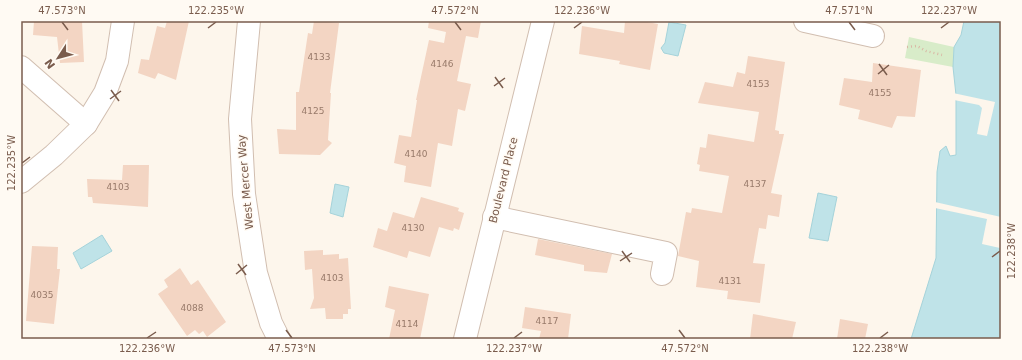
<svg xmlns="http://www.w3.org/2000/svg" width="1022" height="360" font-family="'DejaVu Sans',sans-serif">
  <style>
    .green { fill: #d8ecc9 }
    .water { fill: #bfe3e8; stroke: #a5d3da }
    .pier { fill: #fdf6ec }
    .building { fill: #f3d5c3 }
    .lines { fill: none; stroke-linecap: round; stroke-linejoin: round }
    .minor-casing { stroke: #d1beb0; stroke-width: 24 }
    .path { stroke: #d9b8a5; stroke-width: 2.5; stroke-dasharray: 1 3; stroke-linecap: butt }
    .minor { stroke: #fff; stroke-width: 22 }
    .ticks { fill: none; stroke: #7a5c4d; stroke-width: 1.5 }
    .labels { text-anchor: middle; stroke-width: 3; stroke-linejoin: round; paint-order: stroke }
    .number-label { font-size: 9px; fill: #987a6a }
    .street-label { font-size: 11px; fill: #7a5c4d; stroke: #fffaf3 }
    .neatline { fill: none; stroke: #7a5c4d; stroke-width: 1.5 }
    .ticks-label { font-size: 10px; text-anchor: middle; fill: #7a5c4d }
  </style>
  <rect width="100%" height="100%" fill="#fdf6ec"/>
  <path class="green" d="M909,37L954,47L953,67L905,58Z"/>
  <g class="water">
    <path d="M964,21H1001V339H911L936,258L937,172L940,151L946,146L950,156L956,155V95L953,67L954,47L961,35Z"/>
    <path d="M669,22L686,25L678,56L664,53L661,48L665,43Z"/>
    <path d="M335,184L349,187L343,217L330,213Z"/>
    <path d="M818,193L837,197L828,241L809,238Z"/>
    <path d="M102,235L112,251L81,269L73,253Z"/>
  </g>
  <g class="pier">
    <path d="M953,93L995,102L987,136L977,134L982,108L979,105L954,100Z"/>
    <path d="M935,202L1001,217L1000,248L982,244L987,219L935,208Z"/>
  </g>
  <g class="building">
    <path d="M34,21H82L84,62L60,63L57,37L33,35Z"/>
    <path d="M167,21H189L176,80L158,73L155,79L138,73L141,59L149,60L157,26L165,28Z"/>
    <path d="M314,21L339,23L330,93H331L328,140L332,143L320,155L279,154L277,129L296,130V92H299L308,33L312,34Z"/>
    <path d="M429,21H481L478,38L466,36L457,81L471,84L465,111L458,109L452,146L438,143L431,187L404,182L406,166L394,163L399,135L411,137L417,100H416L429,40L444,43L446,32L428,28Z"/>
    <path d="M625,21H642L658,24L650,70L619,64L620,61L579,54L582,26L624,33Z"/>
    <path d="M748,56L785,62L775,130L779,131V134H784L771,193L782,195L779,217L768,215L766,229L759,228L753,263L765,264L760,303L727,299L728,291L696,287L699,261L678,256L686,212L691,213L692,208L722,213L729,176L699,171L700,165L697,164L700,147L706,148L708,134L754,142L759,112L698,103L705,82L733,87L737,72L745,74Z"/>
    <path d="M873,63L921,70L915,117L897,116L892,128L858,119L860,110L839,105L844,78L872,82Z"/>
    <path d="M123,165H149L148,207L93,203L92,197H88L87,179L122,180Z"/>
    <path d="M421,197L459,208L458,211L464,213L459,230L454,228L453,231L439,227L430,257L409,251L407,258L373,247L378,228L387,231L393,212L414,218Z"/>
    <path d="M538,239L612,254L607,273L584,271V265L535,255Z"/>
    <path d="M32,246L58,247L57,269H60L54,324L26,321Z"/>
    <path d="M323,250V255L339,254V259L348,258L351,309H348V314H343V319H326L325,308L310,309L314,298L312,269L305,270L304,251Z"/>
    <path d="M180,268L191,285L198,280L226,322L207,337L203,331L199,334L195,330L187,336L158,294L168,287L164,280Z"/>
    <path d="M389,286L429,294L420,339H389L395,310L385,307Z"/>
    <path d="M525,307L571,314L568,339H539L541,331L522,328Z"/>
    <path d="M753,314L796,322L792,339H750Z"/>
    <path d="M840,319L868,324L865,339H837Z"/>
  </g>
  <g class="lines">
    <g class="minor-casing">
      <g id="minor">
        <path d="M249,21L240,119L244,194L256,273L271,323L279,339"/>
        <path d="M805,21L873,36"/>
        <path d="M21,67L86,124"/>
        <path d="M21,182L54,155L86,124L105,93L117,61L123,21"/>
        <path d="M494,217L666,253L662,274"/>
        <path d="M465,339L543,21"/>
      </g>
    </g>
    <path class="path" d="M907,47L917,46L926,51L942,55"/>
    <use href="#minor" class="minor"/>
  </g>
  <path class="ticks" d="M62,22L68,30M455,22L461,30M849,22L855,30M208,28L216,22M574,28L582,22M941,28L949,22M879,64L887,75M878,74L889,65M495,77L503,88M494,86L505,78M111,90L119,101M110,99L121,91M22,163L30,157M622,251L630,262M992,257L1000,251M620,261L632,253M238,264L246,275M236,274L247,265M286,330L292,338M679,330L685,338M147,338L156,332M514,338L522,332M880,338L888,332"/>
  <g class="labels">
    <g class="number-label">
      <text x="319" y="60">4133</text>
      <text x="442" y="67">4146</text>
      <text x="758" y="87">4153</text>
      <text x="880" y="96">4155</text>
      <text x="313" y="114">4125</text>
      <text x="416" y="157">4140</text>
      <text x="755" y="187">4137</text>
      <text x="118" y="190">4103</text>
      <text x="413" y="231">4130</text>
      <text x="332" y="281">4103</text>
      <text x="730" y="284">4131</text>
      <text x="42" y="298">4035</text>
      <text x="192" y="311">4088</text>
      <text x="547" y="324">4117</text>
      <text x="407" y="327">4114</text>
    </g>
    <g class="street-label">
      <text transform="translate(503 180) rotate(-76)" y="4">Boulevard Place</text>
      <text transform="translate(245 182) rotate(-95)" y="4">West Mercer Way</text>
    </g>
  </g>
  <rect width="1022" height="360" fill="none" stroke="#fffaf3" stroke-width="44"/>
  <g transform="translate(58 58) rotate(234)" stroke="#fffaf3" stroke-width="3" paint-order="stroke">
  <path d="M0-3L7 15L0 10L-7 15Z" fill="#7a5c4d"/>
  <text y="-6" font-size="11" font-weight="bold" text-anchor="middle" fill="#7a5c4d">N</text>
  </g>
  <rect x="22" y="22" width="978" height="316" class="neatline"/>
  <g class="ticks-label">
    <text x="62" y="14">47.573°N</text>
    <text x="216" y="14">122.235°W</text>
    <text x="455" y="14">47.572°N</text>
    <text x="582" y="14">122.236°W</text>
    <text x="849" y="14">47.571°N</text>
    <text x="949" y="14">122.237°W</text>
    <text transform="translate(11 163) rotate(-90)" y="4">122.235°W</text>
    <text transform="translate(1011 251) rotate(-90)" y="4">122.238°W</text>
    <text x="147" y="352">122.236°W</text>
    <text x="292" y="352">47.573°N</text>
    <text x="514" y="352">122.237°W</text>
    <text x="685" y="352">47.572°N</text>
    <text x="880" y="352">122.238°W</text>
  </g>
</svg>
